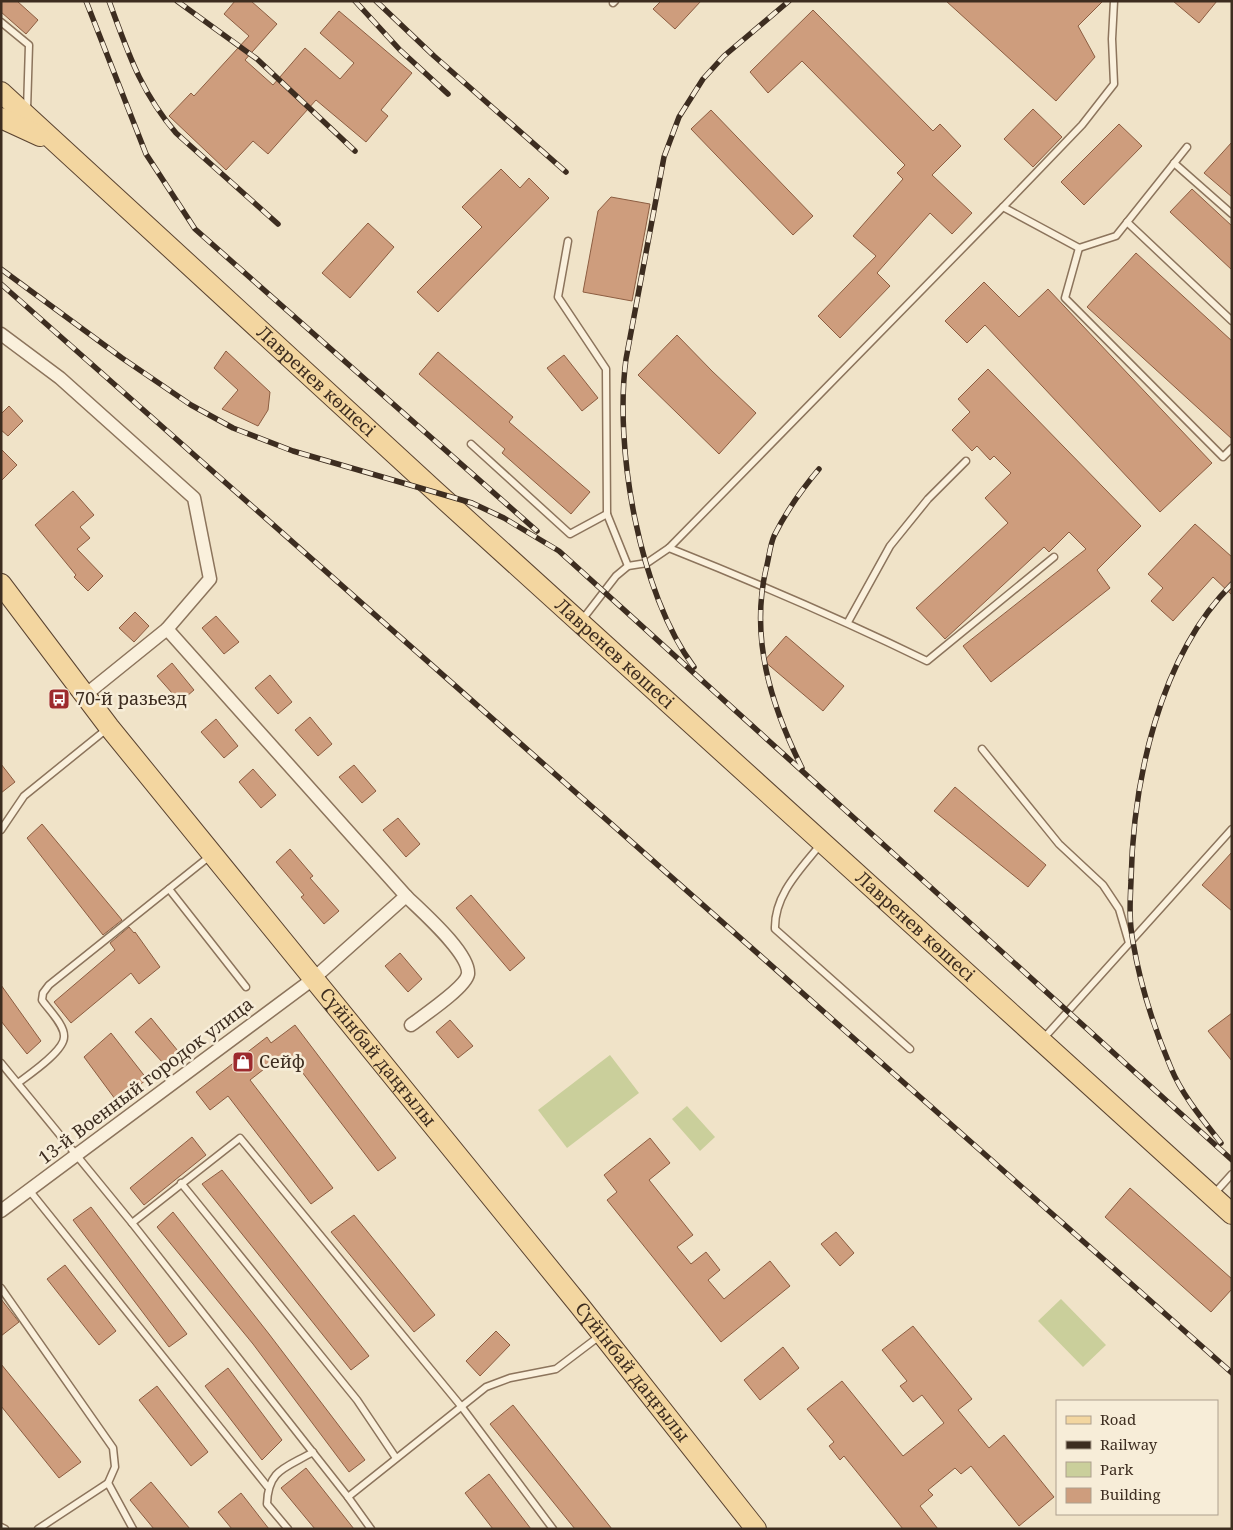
<svg xmlns="http://www.w3.org/2000/svg" width="1233" height="1530" font-family="'Noto Serif',serif">
  <style>
    .green { fill: #cacf9b }
    .building { fill: #ce9d7d; stroke: #8c5d41 }
    .lines { fill: none; stroke-linecap: round; stroke-linejoin: round }
    .lane-casing { stroke: #8c745c; stroke-width: 9 }
    .street-casing { stroke: #8c745c; stroke-width: 15 }
    .primary-casing { stroke: #5a4330; stroke-width: 22 }
    .lane { stroke: #faf0dc; stroke-width: 6 }
    .street { stroke: #faf0dc; stroke-width: 12 }
    .primary { stroke: #f3d6a0; stroke-width: 20 }
    .rail-casing { stroke: #3d2d20; stroke-width: 5.5 }
    .rail { stroke: #f7edd8; stroke-width: 4; stroke-dasharray: 11; stroke-linecap: butt }
    .labels { text-anchor: middle; stroke-width: 5; stroke-linejoin: round; paint-order: stroke }
    .street-label { font-size: 18px; fill: #3d2d20; stroke: #f7edd8 }
    .poi-label { font-size: 18px; fill: #3d2d20; stroke: #f7edd8; text-anchor: start }
  </style>
  <rect width="100%" height="100%" fill="#f0e3c8"/>
  <g class="green">
    <path d="M610,1055L639,1093L567,1148L538,1110Z"/>
    <path d="M687,1106L715,1137L700,1151L672,1119Z"/>
    <path d="M1061,1299L1106,1345L1083,1367L1038,1321Z"/>
  </g>
  <g class="building">
    <path d="M1,1H17L38,20L26,34L1,12Z"/>
    <path d="M235,1H251L277,24L245,60L273,85L305,48L340,79L354,63L320,33L339,11L412,73L381,110L388,116L366,142L316,100L268,154L253,141L226,170L169,116L191,93L194,96L249,36L224,14Z"/>
    <path d="M661,1H701L675,29L653,9Z"/>
    <path d="M946,1H1103L1078,26L1095,57L1056,101Z"/>
    <path d="M1173,1H1217L1199,23Z"/>
    <path d="M813,10L933,131L940,124L961,146L932,175L972,213L952,234L930,213L877,273L890,286L840,338L818,316L876,256L853,236L903,179L897,173L905,165L802,61L768,93L750,72Z"/>
    <path d="M1033,109L1062,137L1033,167L1004,139Z"/>
    <path d="M711,110L813,216L793,235L691,129Z"/>
    <path d="M1119,124L1142,146L1084,205L1061,182Z"/>
    <path d="M1232,142V197L1204,173Z"/>
    <path d="M501,169L520,188L529,178L549,198L438,312L417,292L482,227L462,207Z"/>
    <path d="M1192,189L1232,226V270L1170,212Z"/>
    <path d="M611,197L650,204L632,301L583,292L598,211Z"/>
    <path d="M368,223L394,247L350,298L322,273Z"/>
    <path d="M1136,253L1232,341V439L1087,307Z"/>
    <path d="M984,282L1019,317L1048,289L1212,463L1160,512L985,325L967,343L945,321Z"/>
    <path d="M677,335L712,371L756,413L719,454L638,375Z"/>
    <path d="M226,351L270,392L268,410L258,426L222,409L238,390L214,368Z"/>
    <path d="M438,352L513,417L509,422L590,492L571,514L502,453L505,449L419,374Z"/>
    <path d="M564,355L598,398L582,411L547,368Z"/>
    <path d="M988,369L1141,526L1097,570L1110,588L991,682L963,646L1086,549L1069,532L1049,552L1044,547L945,639L916,608L1008,523L985,498L1011,473L994,456L990,460L977,446L972,451L952,430L970,412L958,399Z"/>
    <path d="M9,406L23,421L8,436L1,430V414Z"/>
    <path d="M1,449L17,465L1,481Z"/>
    <path d="M73,491L94,515L80,527L90,538L77,549L103,576L88,591L74,577L76,575L35,525Z"/>
    <path d="M1195,524L1232,557V595L1213,577L1173,621L1151,601L1163,588L1148,574Z"/>
    <path d="M135,612L149,626L134,642L119,628Z"/>
    <path d="M216,616L239,642L224,654L202,628Z"/>
    <path d="M786,636L844,686L823,711L764,661Z"/>
    <path d="M172,663L194,690L180,702L157,676Z"/>
    <path d="M270,675L292,702L278,714L255,688Z"/>
    <path d="M310,717L332,744L318,756L295,730Z"/>
    <path d="M216,719L238,746L224,758L201,732Z"/>
    <path d="M1,764L15,782L1,793Z"/>
    <path d="M354,765L376,791L362,803L339,777Z"/>
    <path d="M253,769L276,795L261,808L239,782Z"/>
    <path d="M955,787L1046,865L1028,887L934,811Z"/>
    <path d="M398,818L420,844L406,857L383,830Z"/>
    <path d="M42,824L122,920L103,935L27,838Z"/>
    <path d="M290,849L313,876L310,878L339,911L324,924L301,897L304,895L276,862Z"/>
    <path d="M1232,852V911L1202,885Z"/>
    <path d="M471,895L525,958L510,971L456,908Z"/>
    <path d="M129,927L134,933L135,932L160,967L139,984L131,973L71,1023L54,1002L115,950L110,943Z"/>
    <path d="M400,953L422,979L408,992L385,966Z"/>
    <path d="M1,985L41,1041L27,1054L1,1021Z"/>
    <path d="M1232,1013V1061L1208,1031Z"/>
    <path d="M151,1018L178,1051L163,1063L135,1032Z"/>
    <path d="M450,1020L473,1046L458,1058L436,1032Z"/>
    <path d="M295,1025L396,1158L378,1171L289,1055L285,1058L282,1055L250,1080L333,1188L311,1204L228,1096L210,1110L196,1092L267,1037L271,1043Z"/>
    <path d="M111,1033L147,1079L118,1103L84,1057Z"/>
    <path d="M192,1137L206,1155L144,1205L130,1188Z"/>
    <path d="M650,1138L670,1163L649,1180L693,1235L677,1247L691,1264L706,1252L720,1270L708,1280L724,1299L770,1261L790,1286L721,1342L607,1200L617,1192L604,1175Z"/>
    <path d="M222,1170L369,1356L351,1370L202,1184Z"/>
    <path d="M1130,1188L1232,1279V1289L1211,1312L1105,1217Z"/>
    <path d="M91,1207L187,1334L169,1347L73,1220Z"/>
    <path d="M173,1212L269,1334L365,1460L349,1472L253,1344L157,1227Z"/>
    <path d="M354,1215L435,1315L414,1332L331,1232Z"/>
    <path d="M836,1232L854,1253L840,1266L821,1244Z"/>
    <path d="M65,1265L116,1331L99,1345L47,1279Z"/>
    <path d="M1,1299L19,1322L1,1336Z"/>
    <path d="M913,1326L972,1399L958,1410L989,1448L1004,1435L1054,1497L1019,1526L971,1466L961,1474L955,1468L928,1490L933,1495L920,1506L938,1529H903L844,1456L840,1460L829,1446L834,1442L807,1409L842,1381L903,1456L944,1423L922,1395L913,1402L900,1386L907,1381L882,1350Z"/>
    <path d="M496,1331L510,1345L480,1376L466,1361Z"/>
    <path d="M783,1347L799,1368L760,1400L744,1380Z"/>
    <path d="M1,1364L81,1462L59,1478L1,1406Z"/>
    <path d="M228,1368L282,1440L262,1460L205,1386Z"/>
    <path d="M157,1386L208,1452L191,1466L139,1400Z"/>
    <path d="M513,1405L612,1529H575L490,1424Z"/>
    <path d="M306,1468L354,1529H315L281,1488Z"/>
    <path d="M489,1474L531,1529H493L465,1493Z"/>
    <path d="M151,1482L190,1529H154L130,1500Z"/>
    <path d="M241,1493L269,1529H232L218,1512Z"/>
  </g>
  <g class="lines">
    <g class="lane-casing">
      <g id="lane">
        <path d="M613,3L615,1"/>
        <path d="M1,22L29,45L27,110"/>
        <path d="M1174,163L1232,214"/>
        <path d="M1003,207L1082,125L1114,84L1112,39L1114,1"/>
        <path d="M1127,222L1232,321"/>
        <path d="M568,241L558,297L606,369L607,514L628,566"/>
        <path d="M1079,248L1065,298L1223,457L1232,448"/>
        <path d="M471,444L570,534L607,514"/>
        <path d="M669,548C757,583 843,620 927,661L1054,557"/>
        <path d="M582,620L616,576L628,566L647,563L669,548L1003,207L1079,248L1116,236L1187,147"/>
        <path d="M848,622L890,546L928,499L966,461"/>
        <path d="M982,749L1059,844L1103,885L1119,909L1129,943"/>
        <path d="M1,830L24,796L108,728"/>
        <path d="M820,845C800,870 774,895 775,929L910,1049"/>
        <path d="M169,889L246,987"/>
        <path d="M1043,1039L1232,829"/>
        <path d="M1,1063L132,1223L348,1497L486,1387L510,1378L556,1369L601,1335"/>
        <path d="M18,1083C30,1074 64,1051 64,1037C65,1025 48,1009 42,1000L43,993L49,985L210,856"/>
        <path d="M181,1183L357,1400L396,1458"/>
        <path d="M29,1190L267,1486"/>
        <path d="M1213,1195L1232,1174"/>
        <path d="M132,1223L240,1138L461,1406L553,1529"/>
        <path d="M1,1288L113,1448L115,1467L108,1483L38,1529"/>
        <path d="M108,1483L133,1529"/>
        <path d="M348,1497L371,1529"/>
        <path d="M1,1527L5,1529"/>
        <path d="M288,1529L267,1504C268,1469 286,1468 313,1452"/>
      </g>
    </g>
    <g class="street-casing">
      <g id="street">
        <path d="M1,334L60,378L194,498L210,579L167,629"/>
        <path d="M406,896C420,910 470,953 468,974C466,987 423,1016 411,1025"/>
        <path d="M1,1211L313,979L406,896L167,629L84,696"/>
      </g>
    </g>
    <g class="primary-casing">
      <g id="primary">
        <path id="s1" d="M1,92L435,491L1232,1214"/>
        <path d="M1,118L40,136"/>
        <path id="s2" d="M1,584L109,727L579,1305L756,1529"/>
      </g>
    </g>
    <use href="#lane" class="lane"/>
    <use href="#street" class="street"/>
    <use href="#primary" class="primary"/>
    <g class="rail-casing">
      <g id="rail">
        <path d="M86,1L146,154L195,229L537,531"/>
        <path d="M109,1C128,52 140,91 176,133L278,224"/>
        <path d="M177,1L257,59L355,151"/>
        <path d="M355,1L400,50L448,94"/>
        <path d="M376,1L434,56L566,172"/>
        <path d="M1,269L122,358L191,405L233,428L293,451L472,503L504,518L559,551L1232,1160"/>
        <path d="M1,284L1232,1373"/>
        <path d="M694,667C639,593 614,448 626,359L664,157L679,117L703,79L724,56L789,1"/>
        <path d="M802,768C771,705 750,639 766,569C769,558 770,545 774,536C786,512 802,489 819,469"/>
        <path d="M1221,1143C1203,1120 1182,1095 1171,1068C1154,1028 1140,984 1133,942C1129,922 1130,901 1131,881C1133,781 1159,657 1232,584"/>
      </g>
    </g>
    <use href="#rail" class="rail"/>
  </g>
  <defs>
    <g id="bus-square" transform="scale(1.125)"><rect x="-9" y="-9" width="18" height="18" rx="4" fill="#9d2a2e" stroke="#f7edd8"/><path d="M-5-6H5V4H4V6H2V4H-2V6H-4V4H-5ZM-3.5-4V0h7V-4ZM-3.5 1.2v1.5H-2V1.2ZM2 1.2v1.5H3.5V1.2Z" fill="#fff"/></g>
    <g id="shop-square" transform="scale(1.125)"><rect x="-9" y="-9" width="18" height="18" rx="4" fill="#9d2a2e" stroke="#f7edd8"/><path d="M-5-2.5h2.3a2.7 3.5 0 0 1 5.4 0H5L5.5 6h-11ZM-1.5-2.5h3a1.5 2.3 0 0 0-3 0Z" fill="#fff"/></g>
  </defs>
  <g fill-rule="evenodd">
    <use href="#bus-square" x="59" y="699"/>
    <use href="#shop-square" x="243" y="1062"/>
  </g>
  <g class="labels">
    <g class="street-label">
      <text dy="6" stroke="none"><textPath href="#s1" startOffset="428">Лавренев көшесі</textPath></text>
      <text dy="6" stroke="none"><textPath href="#s1" startOffset="832">Лавренев көшесі</textPath></text>
      <text dy="6" stroke="none"><textPath href="#s1" startOffset="1238">Лавренев көшесі</textPath></text>
      <text dy="6" stroke="none"><textPath href="#s2" startOffset="605">Сүйінбай даңғылы</textPath></text>
      <text transform="translate(146 1081) rotate(-37)" y="6">13-й Военный городок улица</text>
      <text dy="6" stroke="none"><textPath href="#s2" startOffset="1010">Сүйінбай даңғылы</textPath></text>
    </g>
    <g class="poi-label">
      <text x="75" y="705">70-й разьезд</text>
      <text x="259" y="1068">Сейф</text>
    </g>
  </g>
  <rect width="1233" height="1530" fill="none" stroke="#3d2d20" stroke-width="5"/>
  <rect x="1056" y="1400" width="162" height="115" fill="#f7edd8" stroke="#ada08e"/>
  <rect x="1066" y="1416" width="25" height="8" fill="#f3d6a0" stroke="#ada08e"/>
  <text x="1100" y="1425" font-size="15" fill="#3d2d20">Road</text>
  <rect x="1066" y="1441" width="25" height="8" fill="#3d2d20" stroke="#ada08e"/>
  <text x="1100" y="1450" font-size="15" fill="#3d2d20">Railway</text>
  <rect x="1066" y="1462" width="25" height="15" fill="#cacf9b" stroke="#ada08e"/>
  <text x="1100" y="1475" font-size="15" fill="#3d2d20">Park</text>
  <rect x="1066" y="1488" width="25" height="15" fill="#ce9d7d" stroke="#ada08e"/>
  <text x="1100" y="1500" font-size="15" fill="#3d2d20">Building</text>
</svg>
